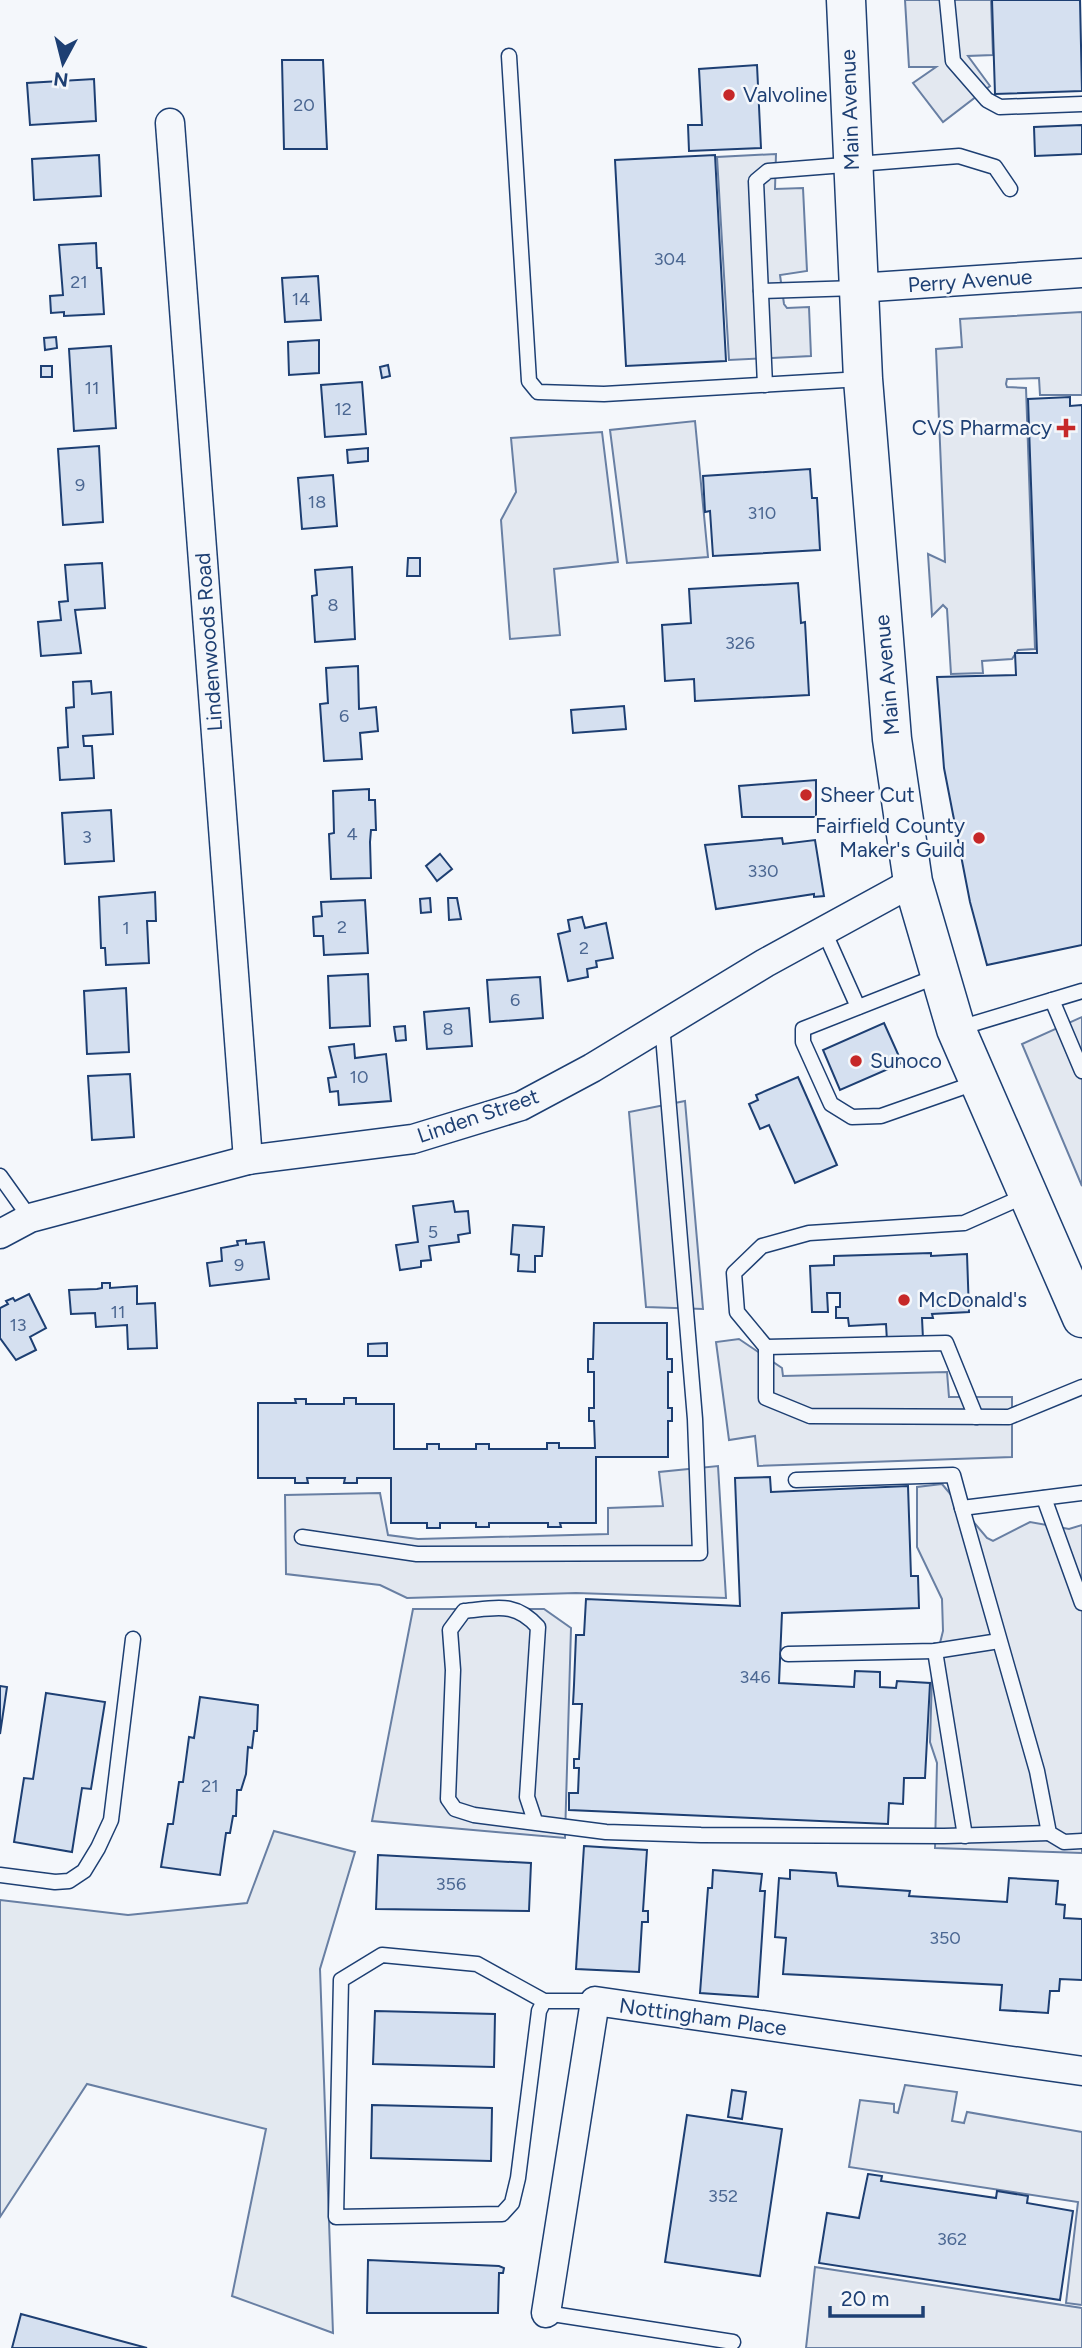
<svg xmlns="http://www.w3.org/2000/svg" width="1082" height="2348" font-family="Figtree,sans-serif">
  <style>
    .green { fill: #e3e9f0; stroke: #687fa3; stroke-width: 2 }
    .parking { fill: #e3e8f0; stroke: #687fa3; stroke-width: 2 }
    .building { fill: #d5e0f0; stroke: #1d3f73; stroke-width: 2 }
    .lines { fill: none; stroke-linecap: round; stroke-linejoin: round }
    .service-casing { stroke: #1d3f73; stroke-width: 17 }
    .minor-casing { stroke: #1d3f73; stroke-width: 31 }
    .primary-casing { stroke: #1d3f73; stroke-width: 41 }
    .service { stroke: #f4f7fb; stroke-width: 14 }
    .minor { stroke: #f4f7fb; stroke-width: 28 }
    .primary { stroke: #f4f7fb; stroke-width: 38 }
    .poi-dot { fill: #c62828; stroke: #f4f7fb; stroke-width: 2.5 }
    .labels { text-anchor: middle; stroke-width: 5; stroke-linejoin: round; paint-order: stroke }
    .number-label { font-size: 18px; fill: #4b6792 }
    .poi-label { font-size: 21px; fill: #1d3f73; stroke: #f4f7fb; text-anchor: start }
    .street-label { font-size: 21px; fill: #1d3f73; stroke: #f4f7fb }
  </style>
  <rect width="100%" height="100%" fill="#f4f7fb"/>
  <path class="green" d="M274,1831L355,1852L320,1969L333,2333L232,2296L266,2129L87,2084L0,2217V1900L128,1915L247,1903Z"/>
  <g class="parking">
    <path d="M905,0H991L993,55L968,56L990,86L943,122L913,83L936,67H909Z"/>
    <path d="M776,154L775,189L803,188L807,271L780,275L784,304L787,308L809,307L811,356L729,360L717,157Z"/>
    <path d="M1082,312V395H1040L1039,378L1007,379L1006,384L1007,387L1026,388L1035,649L1018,650L1012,659L982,661L983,673L951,674L947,609L943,605L932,616L928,554L945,562L936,349L962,347L960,319Z"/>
    <path d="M695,421L708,557L627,563L610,430Z"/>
    <path d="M602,432L618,562L554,569L560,635L510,639L501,520L516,492L511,438Z"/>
    <path d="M1082,1017V1186L1022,1044Z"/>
    <path d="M685,1101L703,1309L646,1307L629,1112Z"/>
    <path d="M739,1339L782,1368L783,1376L947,1372L949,1397H1012V1457L758,1466L755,1436L729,1440L716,1342Z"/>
    <path d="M718,1466L726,1598L576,1593L407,1598L380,1585L286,1574L285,1495L380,1493L388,1535L418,1539L608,1534V1508L663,1506L659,1472Z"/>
    <path d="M942,1484L987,1538L993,1541L1030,1522L1069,1529L1082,1525V1853L935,1848L937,1763L930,1742L932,1675L943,1631L942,1599L917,1547V1487Z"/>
    <path d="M413,1609H544L571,1628L565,1838L372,1821Z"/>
    <path d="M905,2085L957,2092L952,2121L964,2123L967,2112L1082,2132V2305L1066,2303L1078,2202L849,2167L860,2100L894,2104V2112L898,2113Z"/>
    <path d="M815,2267L1082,2308V2348H806Z"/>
  </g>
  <g class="building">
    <path d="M992,0H1080L1082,91L995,94Z"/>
    <path d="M282,60H323L327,149H284Z"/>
    <path d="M757,65L761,148L689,151L688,125H702L699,69Z"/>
    <path d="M94,79L96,121L30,125L27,83Z"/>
    <path d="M1082,125V154L1035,156L1034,127Z"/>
    <path d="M99,155L101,196L34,200L32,159Z"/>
    <path d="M715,155L726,361L626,366L615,160Z"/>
    <path d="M96,243L97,268H101L104,314L64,316V312L51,313L50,296L63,295L59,245Z"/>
    <path d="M318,276L321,320L285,322L282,278Z"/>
    <path d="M56,337L57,348L45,350L44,338Z"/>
    <path d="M319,340V373L289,375L288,342Z"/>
    <path d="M111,346L116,428L74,431L69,349Z"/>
    <path d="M388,365L390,376L382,378L380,367Z"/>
    <rect x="41" y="366" width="11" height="11"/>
    <path d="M362,382L366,434L325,437L321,385Z"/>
    <path d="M1070,397V406L1082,405V945L987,965L970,902L944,768L937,677L1016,675L1015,653H1037L1028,399Z"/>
    <path d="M99,446L103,522L63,525L58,449Z"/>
    <path d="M368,448V461L348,463L347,450Z"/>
    <path d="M810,469L812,498H817L820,550L713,556L710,511L705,512L703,476Z"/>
    <path d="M333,475L337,526L302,529L298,478Z"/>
    <path d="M408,558H420V576H407Z"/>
    <path d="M102,563L105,608L75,610L81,653L41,656L38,622L61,620L59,602L68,601L65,565Z"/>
    <path d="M352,567L355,639L315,642L312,596L317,595L315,570Z"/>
    <path d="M798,583L801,623L805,622L809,695L695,701L694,679L665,681L662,625L691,623L689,589Z"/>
    <path d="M358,666L359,709L376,707L378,731L360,733L362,759L324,761L320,704L328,703L326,668Z"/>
    <path d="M91,681L92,694L111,692L113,734L83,736L84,746H92L94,778L60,780L58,748L68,747L66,708L74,707L73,682Z"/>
    <path d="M624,706L626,729L573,733L571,710Z"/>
    <path d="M816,780V817H742L739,786Z"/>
    <path d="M369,789V800H375L376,830H371L370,842L371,878L331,879L329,834L334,833L333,791Z"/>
    <path d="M111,810L114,861L65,864L62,813Z"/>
    <path d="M782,838L783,844L815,840L824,896L814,897V894L716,909L705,845Z"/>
    <path d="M440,854L452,869L437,881L426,866Z"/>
    <path d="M155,892L156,921H147L149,963L106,965L105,948H101L99,897Z"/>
    <path d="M430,898L431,912L421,913L420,899Z"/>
    <path d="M448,898H457L461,919L449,920Z"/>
    <path d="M365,900L368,953L324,955L323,936H314L313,917L322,916L321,902Z"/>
    <path d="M582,917L585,928L606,923L613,958L596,961L597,967L587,969L588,977L568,981L558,934L570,931L568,920Z"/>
    <path d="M368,974L370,1026L330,1028L328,976Z"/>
    <path d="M540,977L543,1018L490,1022L487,980Z"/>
    <path d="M126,988L129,1052L87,1054L84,991Z"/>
    <path d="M469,1008L472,1046L427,1049L424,1012Z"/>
    <path d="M884,1023L902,1063L840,1090L823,1050Z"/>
    <path d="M405,1026L406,1040L396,1041L394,1027Z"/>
    <path d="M354,1044L355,1058L386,1054L391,1101L339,1105L338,1091L330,1092L328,1078L336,1077L329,1047Z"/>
    <path d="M130,1074L134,1137L92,1140L88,1076Z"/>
    <path d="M798,1077L837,1165L795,1183L769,1125L760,1129L749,1104L758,1100L756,1095Z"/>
    <path d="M453,1201L455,1212L468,1211L470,1233L458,1235L459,1242L429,1246L431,1260L421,1261V1267L400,1270L396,1245L418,1242L413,1206Z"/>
    <path d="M513,1225L544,1227L542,1256H535V1272L518,1271L519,1255L511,1254Z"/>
    <path d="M246,1240V1244L264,1242L269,1279L210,1286L207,1263L222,1261L221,1248L238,1245L237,1241Z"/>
    <path d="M931,1253V1256L967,1254L969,1312L932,1314L933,1318H922L923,1339L887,1341L886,1324L849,1326L848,1318H836V1307H840V1293H827L828,1312H812L810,1266L834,1265V1256Z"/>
    <path d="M102,1283H110V1288L137,1286V1304L155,1303L157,1348L128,1349L127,1325L96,1327L95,1313L71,1314L69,1290L97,1289L102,1288Z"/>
    <path d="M29,1294L46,1328L30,1337L36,1350L16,1360L0,1338V1308L8,1304L6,1301L13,1298L15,1301Z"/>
    <path d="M594,1323H667V1359H672V1372H668V1408H672V1421H668V1457H596V1523H560L561,1527H548V1523H489V1527H476V1523H440V1528H427V1523H391V1478H357V1483H344L345,1478H307L308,1483H295V1478H258V1403H296L295,1399H306V1404H344V1398H356V1404H394V1449H427V1444H439V1449H476V1444H489V1449H547V1443H559V1448H595L594,1421H589V1408H594V1372H588V1359H593Z"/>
    <path d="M387,1343V1356H368V1344Z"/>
    <path d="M770,1477L771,1492L908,1486L911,1576H918L919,1608L782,1613L779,1683L854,1687L855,1671L880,1672V1687L896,1688L897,1681L930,1683L925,1778H904L903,1804L889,1803L888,1824L569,1810V1793H578L579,1768H574V1759H579L582,1704H573L574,1685L576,1635H584L586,1599L740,1606L735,1478Z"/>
    <path d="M0,1686L7,1687L0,1734Z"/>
    <path d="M46,1693L105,1702L91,1789L82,1788L72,1852L14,1842L24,1778L33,1779Z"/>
    <path d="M200,1697L258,1705L257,1731H254L252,1748L248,1747L246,1774L241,1790H237L236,1816H233L230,1833H226L220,1875L161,1867L168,1824H173L179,1782H183L189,1737L194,1738Z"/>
    <path d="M584,1846L647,1850L643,1911H648V1922H642L639,1972L576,1969Z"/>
    <path d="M378,1855L531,1863L529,1911L376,1909Z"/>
    <path d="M713,1870L762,1874L760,1891H765L758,1997L700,1993L708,1888H712Z"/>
    <path d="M790,1870L836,1873L838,1886L910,1891L909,1896L1007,1902L1009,1878L1058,1881L1056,1904L1065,1905L1064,1918L1082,1919V1980L1060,1979L1059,1991H1050L1048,2013L1000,2010L1002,1985L783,1974L786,1938L775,1937L779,1878L790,1879Z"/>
    <path d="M375,2011L495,2014L494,2067L373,2064Z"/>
    <path d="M732,2090L746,2092L742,2119L728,2117Z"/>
    <path d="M372,2105L492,2108L491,2161L371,2158Z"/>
    <path d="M687,2115L782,2129L760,2276L665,2262Z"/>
    <path d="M868,2174L882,2176L881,2181L996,2198L997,2191L1028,2196L1027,2203L1073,2211L1060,2300L819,2263L827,2213L859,2218Z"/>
    <path d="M368,2260L499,2266L504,2268L503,2273H499L498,2313H367Z"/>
    <path d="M21,2314L147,2348H12Z"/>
  </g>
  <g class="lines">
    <g class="service-casing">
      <g id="service">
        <path d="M947,0L953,61L987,100L1000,107L1082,104"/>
        <path d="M509,56L529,381L538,392L604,394L862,379"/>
        <path d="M761,291L857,288"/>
        <path d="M765,385L756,181L768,171L959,156L995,167L1010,189"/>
        <path d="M824,931L858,1007"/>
        <path d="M940,975L803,1029V1042L831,1104L852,1117L881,1116L978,1082"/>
        <path d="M1052,1000L1082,1071"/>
        <path d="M956,1029L1082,991"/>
        <path d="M0,1176L30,1218"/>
        <path d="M1027,1195L964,1223L809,1233L762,1246L734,1273L737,1312L766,1347V1398L810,1416L1009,1417L1082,1387"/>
        <path d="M766,1347L946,1343L976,1417"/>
        <path d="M796,1480L953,1475L962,1508"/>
        <path d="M1082,1493L962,1508L1037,1771L1049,1833L1064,1842L1082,1841"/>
        <path d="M1044,1498L1082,1603"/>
        <path d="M302,1537L417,1554L700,1553L695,1419L662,1024"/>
        <path d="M935,1651L965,1836"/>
        <path d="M788,1654L935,1651L999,1641"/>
        <path d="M535,1821L527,1797L538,1627C515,1601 496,1608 464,1611L450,1630L453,1670L448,1799L455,1809L474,1815L606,1832L701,1835L944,1836L1049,1833"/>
        <path d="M0,1875L55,1882L69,1881L84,1871L98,1848L111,1820L133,1639"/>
        <path d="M544,2001L477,1964L382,1955L341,1980L336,2217L502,2214L512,2203L518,2178L539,2011L544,2001H595"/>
        <path d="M546,2313L733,2342"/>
      </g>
    </g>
    <g class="minor-casing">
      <g id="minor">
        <path d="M170,123L248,1160"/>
        <path d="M857,288L1082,273"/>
        <path d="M0,1234L30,1218L248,1160L413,1139L521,1106L592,1068L765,963L913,882"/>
        <path d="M546,2313L595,2001L1082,2071"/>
      </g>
    </g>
    <g class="primary-casing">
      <path id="primary" d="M846,0L863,379L892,739L913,882L956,1029L1082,1318"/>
    </g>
    <use href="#service" class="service"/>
    <use href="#minor" class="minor"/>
    <use href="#primary" class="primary"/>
  </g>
  <g class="poi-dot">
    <circle cx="729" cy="95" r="7"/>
    <path d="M1062.5 417.5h7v7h7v7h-7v7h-7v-7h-7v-7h7z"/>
    <circle cx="806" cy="795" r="7"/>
    <circle cx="979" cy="838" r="7"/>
    <circle cx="856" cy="1061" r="7"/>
    <circle cx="904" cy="1300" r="7"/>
  </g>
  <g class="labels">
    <g class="number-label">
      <text x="304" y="111">20</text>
      <text x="670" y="265">304</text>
      <text x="79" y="288">21</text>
      <text x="301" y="305">14</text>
      <text x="92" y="394">11</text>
      <text x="343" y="415">12</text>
      <text x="80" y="491">9</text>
      <text x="317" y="508">18</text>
      <text x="762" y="519">310</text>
      <text x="333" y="611">8</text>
      <text x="740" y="649">326</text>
      <text x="344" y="722">6</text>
      <text x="352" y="840">4</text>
      <text x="87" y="843">3</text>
      <text x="763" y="877">330</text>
      <text x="342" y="933">2</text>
      <text x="126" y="934">1</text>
      <text x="584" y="954">2</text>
      <text x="515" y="1006">6</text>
      <text x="448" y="1035">8</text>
      <text x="359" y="1083">10</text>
      <text x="433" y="1238">5</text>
      <text x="239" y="1271">9</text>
      <text x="118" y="1318">11</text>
      <text x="18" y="1331">13</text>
      <text x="755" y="1683">346</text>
      <text x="210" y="1792">21</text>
      <text x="451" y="1890">356</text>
      <text x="945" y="1944">350</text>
      <text x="723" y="2202">352</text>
      <text x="952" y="2245">362</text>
    </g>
    <g class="poi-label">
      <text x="743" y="102">Valvoline</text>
      <text x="1052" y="435" text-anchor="end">CVS Pharmacy</text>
      <text x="820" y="802">Sheer Cut</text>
      <text x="965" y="833" text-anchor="end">Fairfield County<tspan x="965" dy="24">Maker's Guild</tspan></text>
      <text x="870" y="1068">Sunoco</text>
      <text x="918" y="1307">McDonald's</text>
    </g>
    <g class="street-label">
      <text transform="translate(850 110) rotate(-92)" y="7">Main Avenue</text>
      <text transform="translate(970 281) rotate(-4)" y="7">Perry Avenue</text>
      <text transform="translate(209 642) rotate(-94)" y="7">Lindenwoods Road</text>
      <text transform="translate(887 675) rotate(-95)" y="7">Main Avenue</text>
      <text transform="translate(478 1116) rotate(-19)" y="7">Linden Street</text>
      <text transform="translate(703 2017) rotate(8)" y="7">Nottingham Place</text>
    </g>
  </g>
  <g transform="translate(63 63) rotate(187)" stroke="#f4f7fb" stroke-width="5" paint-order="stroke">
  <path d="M0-5L12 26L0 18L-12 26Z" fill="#1d3f73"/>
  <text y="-10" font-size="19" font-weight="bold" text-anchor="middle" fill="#1d3f73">N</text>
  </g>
  <path d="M830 2306v10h93v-10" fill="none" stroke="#1d3f73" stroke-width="3.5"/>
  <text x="841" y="2306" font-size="21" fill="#1d3f73" stroke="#f4f7fb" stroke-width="5" paint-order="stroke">20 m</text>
</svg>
